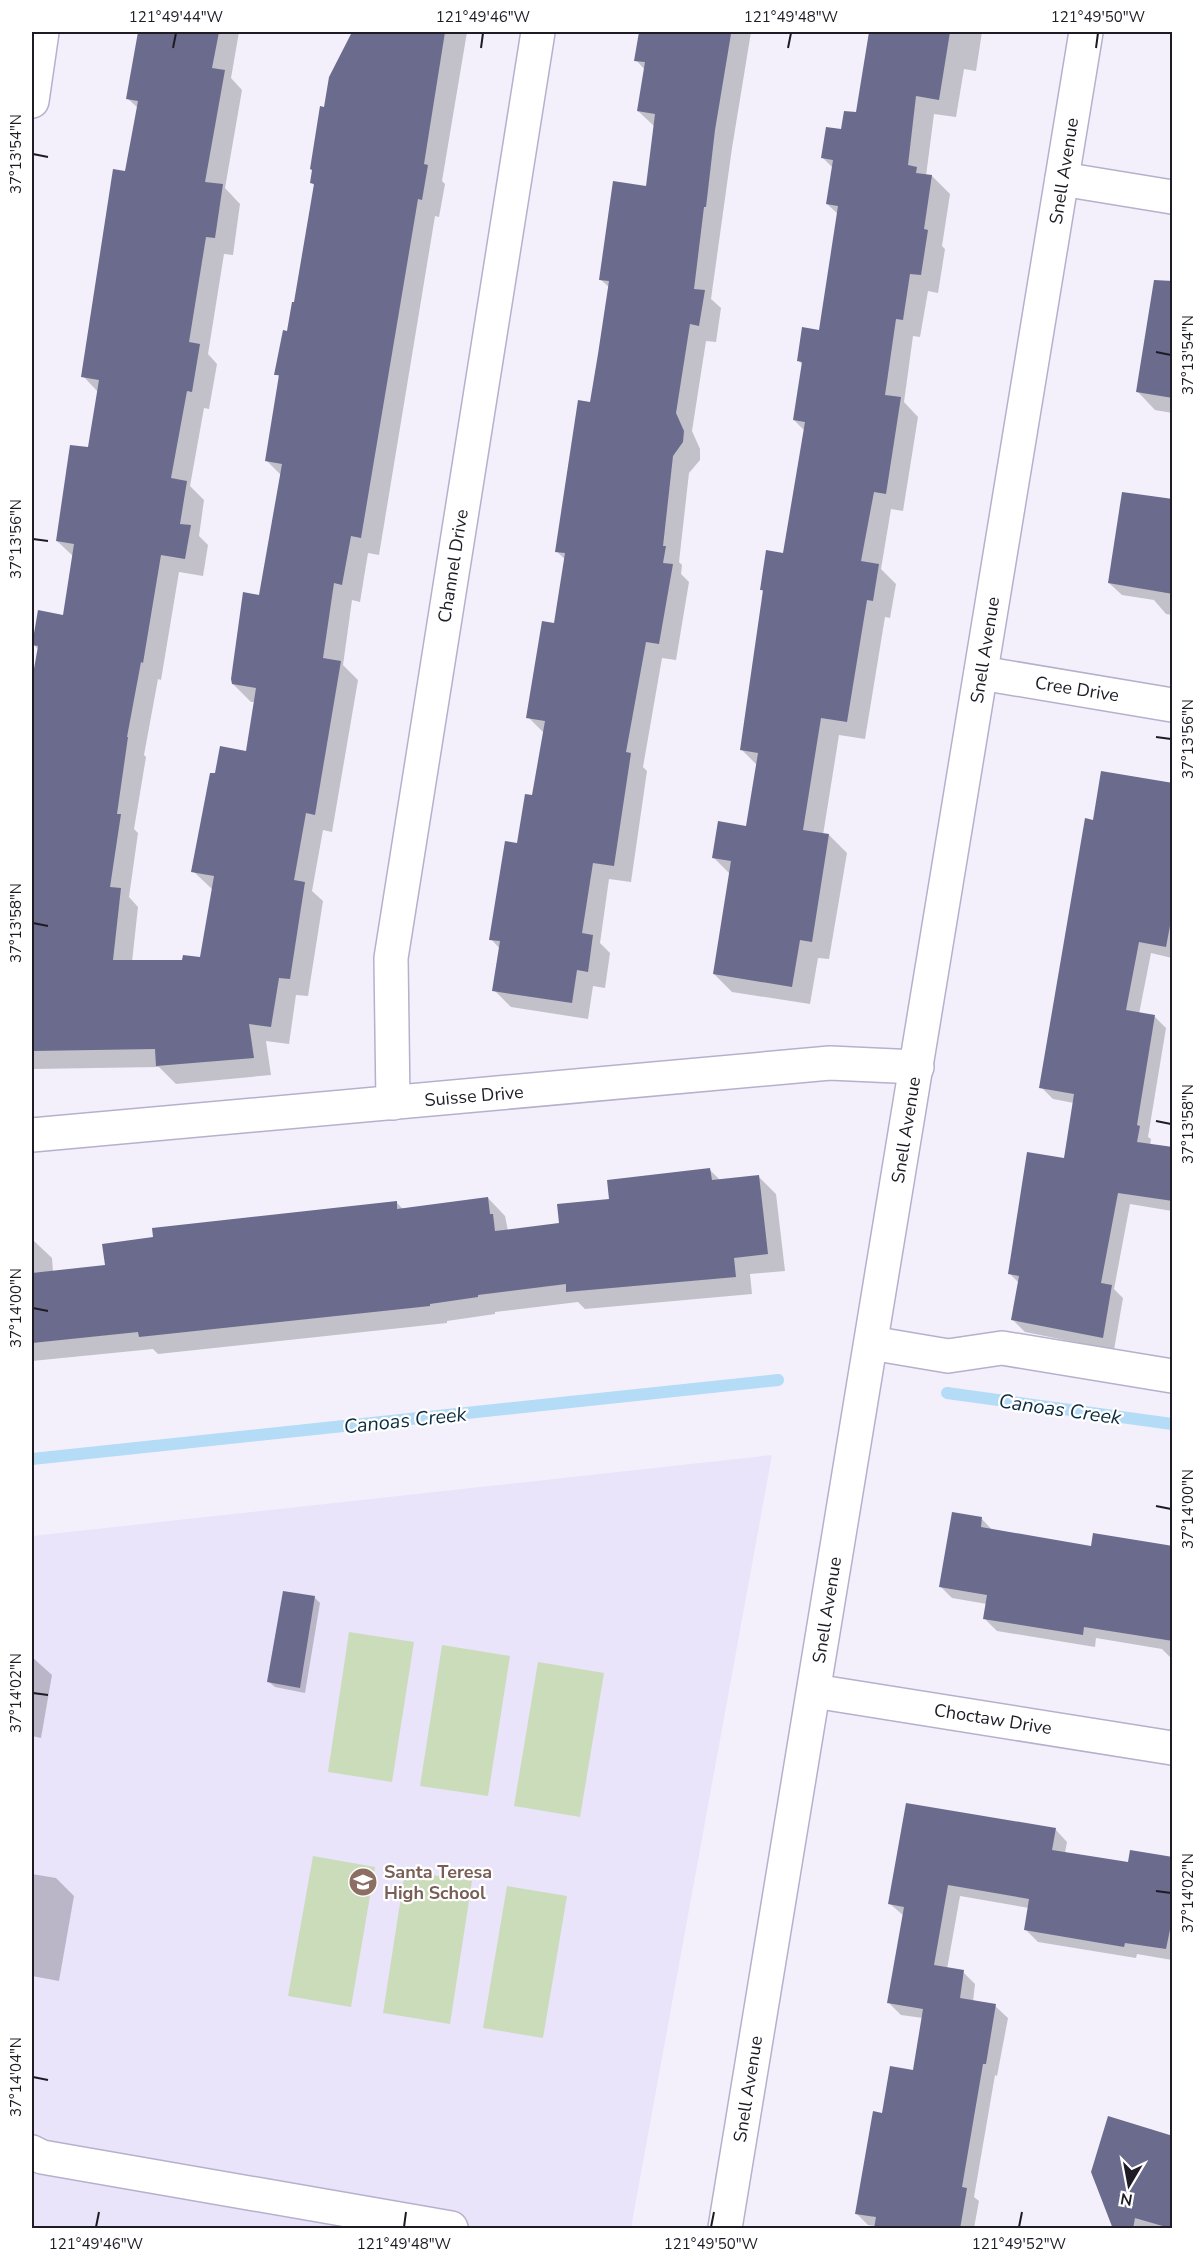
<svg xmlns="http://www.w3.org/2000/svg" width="1204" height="2260" font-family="'Nunito Sans',sans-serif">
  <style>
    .built { fill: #e9e4fa }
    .green { fill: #cbdcbb }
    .shadow { fill: #0003 }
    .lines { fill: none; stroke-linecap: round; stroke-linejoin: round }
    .stream { stroke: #b4dcf6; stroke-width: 12 }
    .building { fill: #6b6b8e }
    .minor-casing { stroke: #b7b0cc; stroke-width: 36 }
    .minor { stroke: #fff; stroke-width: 33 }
    .ticks { fill: none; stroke: #1e1b25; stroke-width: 2 }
    .labels { text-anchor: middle; stroke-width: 4.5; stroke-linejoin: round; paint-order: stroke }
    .street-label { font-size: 18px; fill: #1e1b25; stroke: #fff }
    .education-label { font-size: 18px; font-weight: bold; fill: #785e54; stroke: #fff; text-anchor: start }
    .water-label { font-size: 20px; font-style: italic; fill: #0b2d40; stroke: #fff }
    .neatline { fill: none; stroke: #1e1b25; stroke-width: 2 }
    .ticks-label { font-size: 15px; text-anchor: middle; fill: #1e1b25 }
  </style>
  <rect width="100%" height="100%" fill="#f3f0fc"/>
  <path class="built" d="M772,1455L631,2228H32V1536Z"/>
  <g class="green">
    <path d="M349,1632L414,1642L392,1782L328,1772Z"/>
    <path d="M442,1645L510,1656L488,1796L420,1786Z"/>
    <path d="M538,1662L604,1673L580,1817L514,1806Z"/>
    <path d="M313,1856L375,1867L351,2007L288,1996Z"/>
    <path d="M405,1871L472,1881L450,2024L383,2013Z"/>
    <path d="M507,1886L567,1896L543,2038L483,2028Z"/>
  </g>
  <g class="shadow">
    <path d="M139,32H239L231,78L242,90L225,188L240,204L233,255L224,254L208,354L217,364L209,409L204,408L190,486L204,500L199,536L208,545L203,576L179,572L161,680L158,679L144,755L146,757L134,829L138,833L129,897L138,907L132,962L183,961L201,959L213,890L193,871L216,775L247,752L256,702H251L233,684L261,596L281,475L266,460L280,378L276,374L295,304L315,186L311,182L326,108L364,42L366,32H467L442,181L445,184L439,217L435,216L379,555L368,553L360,602L352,600L343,665L358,680L332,832L323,830L312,891L323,901L308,996L296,995L289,1044L266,1041L271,1075L176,1084L159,1067L32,1069V693L39,650L33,644L64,616L74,557L57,541L89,449L98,392L83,376L127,172L138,108L127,98Z"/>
    <path d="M640,32H751L732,148L711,299L721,308L716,342L706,341L692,431L700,449V460L689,473L679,562L682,565L681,574L689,582L676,660L662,658L643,767L647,771L631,882L609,879L600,943L610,953L605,988L593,986L588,1019L511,1007L494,990L500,949L491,939L534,797L545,734L528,717L555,624L566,560L556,551L591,404L610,288L600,279L648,187L655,127L638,111L645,70L636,60Z"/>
    <path d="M870,32H982L976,71L964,69L956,117L934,114L926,176H932L950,194L942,246L945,249L938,293L928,291L920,337L913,336L904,402L918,417L903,511L891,509L881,569L896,584L890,618L885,617L865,739L839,735L823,835H829L847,853L829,959L818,958L810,1004L732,992L714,974L730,874L714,858L747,827L757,765L742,750L765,593L761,590L784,555L805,431L794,420L803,365L798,360L820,332L838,214L827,204L833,168L823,158L857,114Z"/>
    <path d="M1172,297V413L1155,410L1138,392Z"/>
    <path d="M1172,501V615L1166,614L1154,600L1122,595L1109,583Z"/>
    <path d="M1172,784V958L1151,953L1139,1014L1154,1016L1166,1028L1148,1137L1151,1139L1150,1146L1172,1149V1211L1130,1204L1114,1289L1123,1298L1114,1350L1025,1332L1013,1320L1019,1283L1010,1274L1065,1160L1074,1103L1053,1099L1041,1087L1094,821Z"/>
    <path d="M710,1170L721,1181L758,1176L776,1194L785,1271L750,1274L752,1294L585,1309L578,1302L495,1312V1314L447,1321V1323L158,1354L153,1349L32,1361V1241H34L52,1258L53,1272L106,1266L396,1202L403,1209L488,1198L505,1216L508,1231L561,1225L611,1201Z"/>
    <path d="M982,1519L993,1531L1092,1548L1172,1547V1659L1162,1649L1096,1638L1095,1647L997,1631L985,1619L987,1604L952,1598L940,1586Z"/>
    <path d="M314,1597L320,1603L305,1693L275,1687L269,1682Z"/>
    <path d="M32,1657L52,1675L41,1738L32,1736Z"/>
    <path d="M1055,1829L1067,1842L1065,1853L1129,1863L1172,1859V1960L1137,1954L1136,1958L1038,1942L1026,1930L1029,1908L960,1896L947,1969L963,1972L975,1984L973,2002L995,2006L1008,2018L997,2076L995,2075L974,2197L979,2201L974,2228H875V2226L868,2225L856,2213L883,2115L914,2072L923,2018L901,2015L889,2003L904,1916L890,1904Z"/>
    <path d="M32,1874L56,1878L74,1896L59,1981L32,1976Z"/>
    <path d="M1172,2137V2228H1115Z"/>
  </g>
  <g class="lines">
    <g class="stream">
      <path d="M947,1393L1172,1424"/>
      <path d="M32,1459L778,1380"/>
    </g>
  </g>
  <g class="building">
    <path d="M138,32H219L212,68L225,70L205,182L223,184L215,238L206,237L189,342L200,344L192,392L187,391L171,478L187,481L180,524L191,525L185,559L161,555L143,663L141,662L127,737H128L117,814H121L110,887L121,888L113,960H182L183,955L200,957L214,876L191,872L210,773H215L220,746L246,751L256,688L232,684L231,679L243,592L259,595L282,464L265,461L279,375H274L283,330L287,331L292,302H294L314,184L310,183L312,170L310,169L320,106L324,107L329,77L352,32H445L424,164L428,165L422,200L418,199L361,538L351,536L342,585L334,583L323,658L341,661L315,815L306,813L294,880L305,882L290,979L279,978L271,1027L249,1024L254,1058L156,1066L155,1049L32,1051V680L38,646L32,645L38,610L63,615L74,544L56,541L70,445L88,447L99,380L81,377L113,169L125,171L138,101L126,99Z"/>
    <path d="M639,32H714L731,34L715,130L706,207H704L694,289L705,290L699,326L690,324L676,413L684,431L683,442L673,456L663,546H666L663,563L673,564L659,644L646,642L626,752L631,753L614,866L593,863L582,933L593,935L588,972L577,970L572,1003L492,991L500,941L489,940L505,841L517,843L525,794L532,795L545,721L526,718L542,621L554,623L565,553L555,552L578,400L590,402L598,354L609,281L599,280L613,181L646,186L655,114L637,111L645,62L634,61Z"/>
    <path d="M869,32H950L939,100L916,96L908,165L917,167L916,173L932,175L924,229L928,230L921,275L910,274L903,320L896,319L885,395L901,397L886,494L874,492L861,561L879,564L873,601L867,600L847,722L821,718L803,830L829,834L812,942L800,940L792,987L713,974L731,861L712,858L718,821L746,826L758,753L740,750L763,590H760L766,550L783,553L805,422L793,420L802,362L797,361L802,327L819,330L838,206L826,204L833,160L821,158L826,127L841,129L844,111L856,112Z"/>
    <path d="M1154,280L1173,281V398L1136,392Z"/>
    <path d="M1122,492L1173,499V594L1108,583Z"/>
    <path d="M1101,771L1173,783V910L1166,947L1139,942L1126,1010L1155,1015L1137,1125L1140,1126L1137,1142L1173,1147V1201L1118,1193L1101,1283L1112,1285L1103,1338L1011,1320L1019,1276L1008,1274L1027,1152L1064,1158L1074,1094L1039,1088L1085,818L1093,820Z"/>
    <path d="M710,1168L712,1180L759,1175L768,1254L734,1258L736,1277L566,1292V1284L478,1295V1297L430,1304V1306L139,1337L138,1332L32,1343V1273L105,1265L102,1244L153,1237L152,1228L397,1201V1209L488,1197L490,1214H493L495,1231L559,1223L557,1204L609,1199L607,1180Z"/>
    <path d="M952,1512L982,1517L981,1527L1091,1546L1093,1533L1173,1546V1641L1084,1627L1083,1635L983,1619L987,1595L939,1587Z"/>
    <path d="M283,1591L315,1596L300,1688L267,1682Z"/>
    <path d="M906,1803L1056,1828L1052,1850L1128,1862L1130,1850L1173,1857V1915L1166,1949L1125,1943L1124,1947L1024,1930L1029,1899L948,1885L934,1965L964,1970L960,1998L996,2004L986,2064H983L962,2187L967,2188L960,2229H874L876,2217L855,2214L873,2111L882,2113L890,2066L913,2070L923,2009L887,2003L904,1907L888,1904Z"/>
    <path d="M1108,2116L1173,2136V2229L1135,2218L1133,2229H1113L1091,2172Z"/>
  </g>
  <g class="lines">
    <g class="minor-casing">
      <g id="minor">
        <path d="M32,101L42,32"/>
        <path d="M1062,179L1172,197"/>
        <path d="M981,673L1172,705"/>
        <path d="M393,1103L391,958L538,32"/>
        <path d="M32,1135L830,1063L917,1067"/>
        <path d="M871,1343L948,1356L1002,1348L1172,1376"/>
        <path d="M814,1691L1172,1748"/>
        <path d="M32,2152L42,2157L451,2228"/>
        <path d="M725,2228L1086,32"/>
      </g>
    </g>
    <use href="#minor" class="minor"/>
  </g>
  <path class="ticks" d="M173,48L176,33M481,48L483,33M788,48L791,33M1096,48L1098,33M33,154L48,157M1156,352L1171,355M33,539L48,541M1156,737L1171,739M33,923L48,926M1156,1121L1171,1124M33,1308L48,1311M1156,1506L1171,1509M33,1693L48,1695M1156,1891L1171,1893M33,2077L48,2080M96,2227L99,2212M404,2227L406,2212M711,2227L714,2212M1019,2227L1022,2212"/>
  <defs>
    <g id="school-disc" transform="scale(1.5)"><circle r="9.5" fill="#8d6e63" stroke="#fff"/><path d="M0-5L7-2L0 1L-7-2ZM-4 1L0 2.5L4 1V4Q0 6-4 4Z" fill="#fff"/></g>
  </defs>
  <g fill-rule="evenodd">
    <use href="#school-disc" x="363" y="1882"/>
  </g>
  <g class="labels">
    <g class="street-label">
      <text transform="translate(1064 171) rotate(-81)" y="6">Snell Avenue</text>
      <text transform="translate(453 566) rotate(-81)" y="6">Channel Drive</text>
      <text transform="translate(985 650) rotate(-81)" y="6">Snell Avenue</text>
      <text transform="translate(1077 689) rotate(9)" y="6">Cree Drive</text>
      <text transform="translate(474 1096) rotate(-5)" y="6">Suisse Drive</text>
      <text transform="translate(906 1130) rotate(-81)" y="6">Snell Avenue</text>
      <text transform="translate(827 1610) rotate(-81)" y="6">Snell Avenue</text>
      <text transform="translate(993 1719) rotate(9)" y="6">Choctaw Drive</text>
      <text transform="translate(748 2089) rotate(-81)" y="6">Snell Avenue</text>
    </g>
    <g class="education-label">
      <text x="384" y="1878">Santa Teresa<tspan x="384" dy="21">High School</tspan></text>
    </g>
    <g class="water-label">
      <text transform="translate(1060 1409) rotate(8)" y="7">Canoas Creek</text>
      <text transform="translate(405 1420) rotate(-6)" y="7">Canoas Creek</text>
    </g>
  </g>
  <rect width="1204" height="2260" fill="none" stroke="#ffffff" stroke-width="66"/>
  <g transform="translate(1129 2185) rotate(190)" stroke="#ffffff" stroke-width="4.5" paint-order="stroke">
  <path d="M0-4.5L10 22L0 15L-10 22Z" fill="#1e1b25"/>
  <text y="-9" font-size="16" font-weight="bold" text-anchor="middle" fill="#1e1b25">N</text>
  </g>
  <rect x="33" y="33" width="1138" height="2194" class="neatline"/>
  <g class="ticks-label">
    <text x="176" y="22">121°49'44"W</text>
    <text x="483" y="22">121°49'46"W</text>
    <text x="791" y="22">121°49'48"W</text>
    <text x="1098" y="22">121°49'50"W</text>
    <text transform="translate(16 154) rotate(-90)" y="5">37°13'54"N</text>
    <text transform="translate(1188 355) rotate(-90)" y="5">37°13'54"N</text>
    <text transform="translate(16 539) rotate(-90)" y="5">37°13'56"N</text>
    <text transform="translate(1188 739) rotate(-90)" y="5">37°13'56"N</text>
    <text transform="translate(16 923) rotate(-90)" y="5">37°13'58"N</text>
    <text transform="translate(1188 1124) rotate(-90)" y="5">37°13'58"N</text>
    <text transform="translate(16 1308) rotate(-90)" y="5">37°14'00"N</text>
    <text transform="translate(1188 1509) rotate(-90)" y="5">37°14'00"N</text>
    <text transform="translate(16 1693) rotate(-90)" y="5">37°14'02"N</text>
    <text transform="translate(1188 1893) rotate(-90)" y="5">37°14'02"N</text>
    <text transform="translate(16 2077) rotate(-90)" y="5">37°14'04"N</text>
    <text x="96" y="2249">121°49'46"W</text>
    <text x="404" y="2249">121°49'48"W</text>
    <text x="711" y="2249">121°49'50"W</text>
    <text x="1019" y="2249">121°49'52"W</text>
  </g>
</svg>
